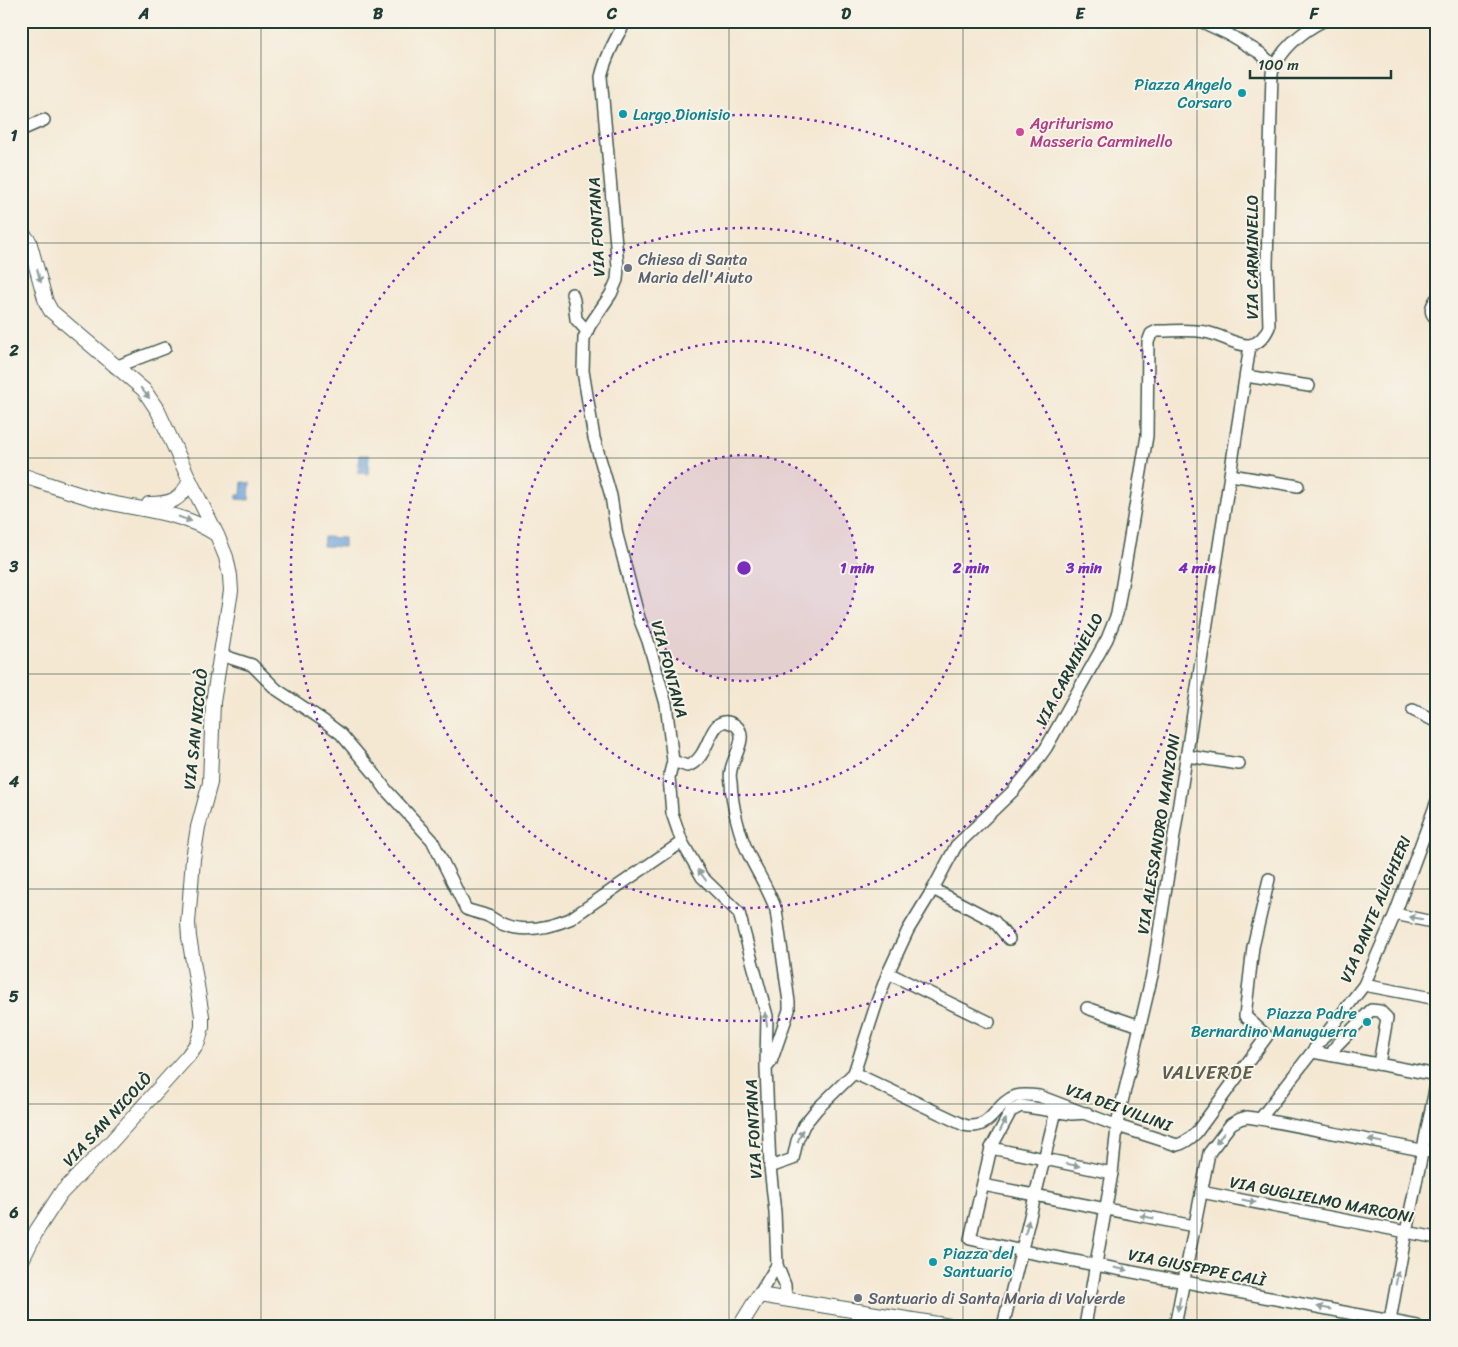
<svg xmlns="http://www.w3.org/2000/svg" width="1458" height="1347" font-family="Sriracha,sans-serif">
  <style>
    .green { fill: #b4ca6e; stroke: #6a8451 }
    .water { fill: #6ba1d9; stroke: #456f86 }
    .lines { fill: none; stroke-linecap: round; stroke-linejoin: round }
    .minor-casing { stroke: #3f574c; stroke-width: 14 }
    .tertiary-casing { stroke: #3f574c; stroke-width: 16 }
    .minor { stroke: #fff; stroke-width: 11 }
    .tertiary { stroke: #fff; stroke-width: 14 }
    .oneway { fill: #8f9e9a }
    .grid { fill: none; stroke: #1f3d34; stroke-width: 1; stroke-opacity: 0.55 }
    .ring { fill: none; stroke: #7b2cbf; stroke-width: 2.5; stroke-dasharray: 2.5 5 }
    .culture-dot { fill: #0f9aa8; stroke: #f7f3e8; stroke-width: 2 }
    .hotel-dot { fill: #d1479c; stroke: #f7f3e8; stroke-width: 2 }
    .worship-dot { fill: #6b7280; stroke: #f7f3e8; stroke-width: 2 }
    .labels { text-anchor: middle; stroke-width: 4; stroke-linejoin: round; paint-order: stroke }
    .culture-label { font-size: 16px; fill: #0d838f; stroke: #f7f3e8; text-anchor: end }
    .hotel-label { font-size: 16px; fill: #b23c85; stroke: #f7f3e8; text-anchor: start }
    .street-label { font-size: 16px; fill: #1f3d34; stroke: #f7f3e8 }
    .worship-label { font-size: 16px; fill: #5b616d; stroke: #f7f3e8; text-anchor: start }
    .quarter-label { font-size: 19px; letter-spacing: 1px; fill: #605f4e; stroke: #f7f3e8 }
    .centre { fill: #7b2cbf; stroke: #f7f3e8; stroke-width: 2.5 }
    .ring-label { font-size: 15px; text-anchor: middle; font-weight: bold; fill: #7b2cbf; stroke: #f7f3e8; stroke-width: 4; stroke-linejoin: round; paint-order: stroke }
    .neatline { fill: none; stroke: #1f3d34; stroke-width: 2 }
    .grid-label { font-size: 16px; text-anchor: middle; font-weight: bold; fill: #1f3d34 }
  </style>
  <rect width="100%" height="100%" fill="#f7f3e8"/>
  <filter id="ink" filterUnits="userSpaceOnUse"><feTurbulence type="fractalNoise" baseFrequency=".02" numOctaves="2"/><feDisplacementMap in="SourceGraphic" scale="10" xChannelSelector="R" yChannelSelector="G"/><feConvolveMatrix kernelMatrix="1 2 1 2 8 2 1 2 1" color-interpolation-filters="sRGB"/></filter>
  <filter id="wash" filterUnits="userSpaceOnUse"><feTurbulence type="fractalNoise" baseFrequency=".0096" numOctaves="4" result="noise"/><feDisplacementMap in="SourceGraphic" scale="20" xChannelSelector="R" yChannelSelector="G"/><feGaussianBlur stdDeviation="1.12" result="paint"/><feColorMatrix in="noise" values="0 0 0 0 0 0 0 0 0 0 0 0 0 0 0 0 0 1.4 0 .05"/><feComposite in="paint" operator="in"/></filter>
  <g filter="url(#wash)">
    <rect width="100%" height="100%" fill="#f4e8d3"/>
    <path class="green" d="M1437,815V847L1426,844Z"/>
    <g class="water">
      <path d="M359,455H369L368,474L358,473Z"/>
      <path d="M242,482L250,483L249,500L237,499V495H241Z"/>
      <path d="M324,537L344,538V547L323,546Z"/>
    </g>
  </g>
  <g filter="url(#ink)">
    <g class="lines">
      <g class="minor-casing">
        <g id="minor">
          <path d="M626,21C615,39 606,56 601,77L618,267L617,280L611,294L590,325L584,338L583,371L594,438L611,496L617,535L639,618L648,641L666,704L673,761L687,766C709,760 708,724 724,722C728,721 731,723 735,725C750,735 733,757 731,770C730,774 730,778 731,782C732,806 739,834 749,855C758,874 769,890 776,910L789,1002V1010L771,1062L766,1068L770,1167L775,1212L777,1265L785,1285L786,1300"/>
          <path d="M1200,21L1228,34L1260,53L1274,66"/>
          <path d="M21,130L44,120"/>
          <path d="M572,294L574,300L576,319L587,331"/>
          <path d="M1437,298C1431,306 1428,313 1437,319"/>
          <path d="M115,367L165,348"/>
          <path d="M1246,376L1309,386"/>
          <path d="M1231,475L1298,486"/>
          <path d="M221,655L252,665L276,689L324,721L341,734L374,773L387,791L432,840L466,909C473,912 481,913 488,916C494,919 499,923 505,925C526,933 550,927 570,919L682,842"/>
          <path d="M1413,710L1437,722"/>
          <path d="M1187,756L1239,764"/>
          <path d="M673,761L669,777L672,813L682,842L702,877L739,913L767,1016L766,1066"/>
          <path d="M933,889L994,921L1009,939"/>
          <path d="M1395,914L1437,923"/>
          <path d="M888,973L989,1022"/>
          <path d="M1364,985L1437,999"/>
          <path d="M1087,1008L1140,1026"/>
          <path d="M1313,1052L1437,1075"/>
          <path d="M1331,1055L1336,1046L1371,1010L1380,1011L1387,1018L1379,1064"/>
          <path d="M854,1073L964,1125C992,1132 994,1103 1016,1096C1023,1094 1031,1095 1039,1096L1118,1126L1177,1145C1185,1143 1190,1139 1196,1133L1267,1036L1245,1016L1253,947L1269,879"/>
          <path d="M1087,1113L1072,1114L1021,1106L1011,1111L991,1148L970,1239L1022,1251L1417,1326"/>
          <path d="M1260,1119L1364,985L1395,914L1437,801"/>
          <path d="M991,1148L1112,1173"/>
          <path d="M770,1167L793,1159L797,1141L804,1125L817,1109L854,1073L877,1002L888,973L908,930L933,889L956,846L1013,791L1031,769L1046,748L1107,639L1117,614L1147,436L1148,342L1151,334L1157,331C1173,331 1190,329 1205,332C1230,336 1253,362 1269,327L1267,264L1272,73C1279,51 1302,31 1323,21"/>
          <path d="M983,1185L1194,1226"/>
          <path d="M1201,1192L1437,1238"/>
          <path d="M759,1295L777,1265"/>
          <path d="M872,1326L874,1315"/>
          <path d="M1003,1326L1056,1111"/>
          <path d="M1085,1326L1112,1173L1118,1119L1153,971L1250,346"/>
          <path d="M1175,1326L1209,1153L1231,1124L1240,1119L1247,1117L1260,1119L1437,1153"/>
          <path d="M1389,1326L1406,1232L1437,1080"/>
        </g>
      </g>
      <g class="tertiary-casing">
        <g id="tertiary">
          <path d="M21,232L29,241L46,302L51,311L144,390L158,411L190,481L217,535L226,557L230,576L231,591L213,702L210,783L198,827L193,859L188,923L189,937L202,1016V1027L198,1042L188,1056L111,1142L61,1193L37,1230L21,1262"/>
          <path d="M21,475C48,484 75,494 102,501C140,510 182,512 216,534"/>
          <path d="M149,504C170,504 180,501 190,481"/>
          <path d="M740,1326L759,1295L950,1326"/>
        </g>
      </g>
      <use href="#minor" class="minor"/>
      <use href="#tertiary" class="tertiary"/>
    </g>
    <defs><path id="oneway-solid" d="M-6-.8H1V-3.2L6.5 0L1 3.2V.8H-6Z" transform="scale(1.25)"/></defs>
    <g class="oneway">
      <use href="#oneway-solid" transform="translate(39 276) rotate(74)"/>
      <use href="#oneway-solid" transform="translate(145 393) rotate(50)"/>
      <use href="#oneway-solid" transform="translate(185 519) rotate(19)"/>
      <use href="#oneway-solid" transform="translate(702 875) rotate(-126)"/>
      <use href="#oneway-solid" transform="translate(1416 918) rotate(-168)"/>
      <use href="#oneway-solid" transform="translate(766 1019) rotate(-98)"/>
      <use href="#oneway-solid" transform="translate(1003 1125) rotate(-63)"/>
      <use href="#oneway-solid" transform="translate(800 1136) rotate(-68)"/>
      <use href="#oneway-solid" transform="translate(1220 1138) rotate(128)"/>
      <use href="#oneway-solid" transform="translate(1375 1141) rotate(-169)"/>
      <use href="#oneway-solid" transform="translate(1073 1165) rotate(11)"/>
      <use href="#oneway-solid" transform="translate(1249 1201) rotate(11)"/>
      <use href="#oneway-solid" transform="translate(1147 1217) rotate(-169)"/>
      <use href="#oneway-solid" transform="translate(1027 1227) rotate(-76)"/>
      <use href="#oneway-solid" transform="translate(1121 1269) rotate(11)"/>
      <use href="#oneway-solid" transform="translate(1397 1278) rotate(-80)"/>
      <use href="#oneway-solid" transform="translate(1179 1304) rotate(102)"/>
      <use href="#oneway-solid" transform="translate(1324 1308) rotate(-169)"/>
    </g>
  </g>
  <path class="grid" d="M261,21V1326M495,21V1326M729,21V1326M963,21V1326M1197,21V1326M21,243H1437M21,458H1437M21,674H1437M21,889H1437M21,1104H1437"/>
  <circle cx="744" cy="568" r="113" fill="#7b2cbf" fill-opacity=".12"/>
  <g class="ring">
    <circle cx="744" cy="568" r="113"/>
    <circle cx="744" cy="568" r="227"/>
    <circle cx="744" cy="568" r="340"/>
    <circle cx="744" cy="568" r="453"/>
  </g>
  <g class="culture-dot">
    <circle cx="1242" cy="93" r="5"/>
    <circle cx="623" cy="114" r="5"/>
    <circle cx="1367" cy="1022" r="5"/>
    <circle cx="933" cy="1262" r="5"/>
  </g>
  <circle class="hotel-dot" cx="1020" cy="132" r="5"/>
  <g class="worship-dot">
    <circle cx="628" cy="268" r="5"/>
    <circle cx="858" cy="1298" r="5"/>
  </g>
  <g class="labels">
    <g class="culture-label">
      <text x="1232" y="90">Piazza Angelo<tspan x="1232" dy="18">Corsaro</tspan></text>
      <text x="633" y="120" text-anchor="start">Largo Dionisio</text>
      <text x="1357" y="1019">Piazza Padre<tspan x="1357" dy="18">Bernardino Manuguerra</tspan></text>
      <text x="943" y="1259" text-anchor="start">Piazza del<tspan x="943" dy="18">Santuario</tspan></text>
    </g>
    <g class="hotel-label">
      <text x="1030" y="129">Agriturismo<tspan x="1030" dy="18">Masseria Carminello</tspan></text>
    </g>
    <g class="street-label">
      <text transform="translate(596 227) rotate(-93)" y="6">VIA FONTANA</text>
      <text transform="translate(1252 257) rotate(-90)" y="6">VIA CARMINELLO</text>
      <text transform="translate(670 669) rotate(75)" y="6">VIA FONTANA</text>
      <text transform="translate(1069 669) rotate(-62)" y="6">VIA CARMINELLO</text>
      <text transform="translate(195 729) rotate(-84)" y="6">VIA SAN NICOLÒ</text>
      <text transform="translate(1158 834) rotate(-81)" y="6">VIA ALESSANDRO MANZONI</text>
      <text transform="translate(1375 909) rotate(-67)" y="6">VIA DANTE ALIGHIERI</text>
      <text transform="translate(1119 1107) rotate(20)" y="6">VIA DEI VILLINI</text>
      <text transform="translate(107 1119) rotate(-47)" y="6">VIA SAN NICOLÒ</text>
      <text transform="translate(753 1129) rotate(-93)" y="6">VIA FONTANA</text>
      <text transform="translate(1322 1199) rotate(11)" y="6">VIA GUGLIELMO MARCONI</text>
      <text transform="translate(1197 1267) rotate(11)" y="6">VIA GIUSEPPE CALÌ</text>
    </g>
    <g class="worship-label">
      <text x="638" y="265">Chiesa di Santa<tspan x="638" dy="18">Maria dell'Aiuto</tspan></text>
      <text x="868" y="1304">Santuario di Santa Maria di Valverde</text>
    </g>
    <g class="quarter-label">
      <text x="1208" y="1079">VALVERDE</text>
    </g>
  </g>
  <circle cx="744" cy="568" r="8" class="centre"/>
  <g class="ring-label">
    <text x="857" y="573">1 min</text>
    <text x="971" y="573">2 min</text>
    <text x="1084" y="573">3 min</text>
    <text x="1197" y="573">4 min</text>
  </g>
  <rect width="1458" height="1347" fill="none" stroke="#f7f3e8" stroke-width="55"/>
  <path d="M1250 70v8h141v-8" fill="none" stroke="#1f3d34" stroke-width="2.5"/>
  <text x="1258" y="70" font-size="15" fill="#1f3d34" stroke="#f7f3e8" stroke-width="4" paint-order="stroke">100 m</text>
  <rect x="28" y="28" width="1402" height="1292" class="neatline"/>
  <g class="grid-label">
    <text x="144" y="19">A</text>
    <text x="378" y="19">B</text>
    <text x="612" y="19">C</text>
    <text x="846" y="19">D</text>
    <text x="1080" y="19">E</text>
    <text x="1314" y="19">F</text>
    <text x="14" y="141">1</text>
    <text x="14" y="356">2</text>
    <text x="14" y="572">3</text>
    <text x="14" y="787">4</text>
    <text x="14" y="1002">5</text>
    <text x="14" y="1218">6</text>
  </g>
</svg>
